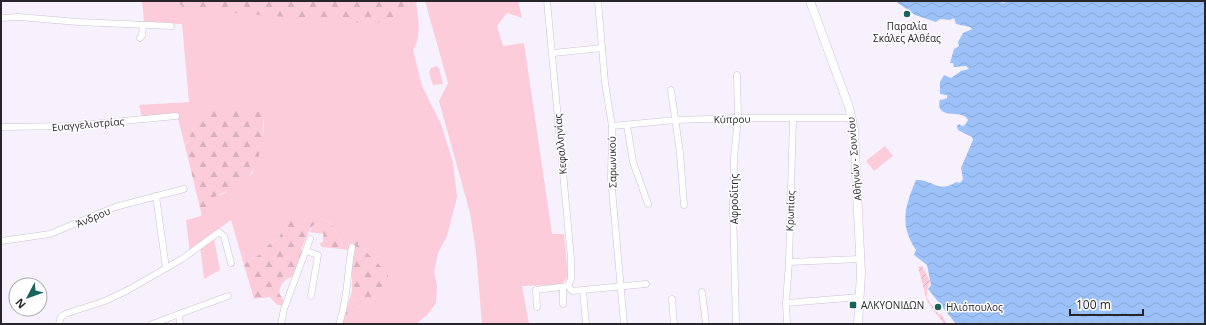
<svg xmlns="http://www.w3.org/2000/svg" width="1206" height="325" font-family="'Open Sans',sans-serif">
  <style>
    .grass { fill: #fcccdb }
    .forest { fill: url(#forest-firs) }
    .garden { fill: url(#garden-furrows) }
    .water { fill: url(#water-waves) }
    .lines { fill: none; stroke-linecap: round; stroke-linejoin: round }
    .minor-casing { stroke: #cbc1d5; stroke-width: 7 }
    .major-casing { stroke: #cbc1d5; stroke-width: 9 }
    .minor { stroke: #fff; stroke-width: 6 }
    .major { stroke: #fff; stroke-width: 8 }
    .poi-dot { fill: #18645c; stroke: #fff; stroke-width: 1.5 }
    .labels { text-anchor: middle; stroke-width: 3; stroke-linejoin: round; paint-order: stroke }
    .poi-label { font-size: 10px; fill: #28242c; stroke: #fff; text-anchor: start }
    .street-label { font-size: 10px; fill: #28242c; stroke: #fff }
  </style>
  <defs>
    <pattern id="forest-firs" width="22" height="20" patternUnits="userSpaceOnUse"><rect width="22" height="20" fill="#fcccdb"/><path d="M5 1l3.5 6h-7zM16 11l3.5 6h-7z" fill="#d8afbc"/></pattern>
    <pattern id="garden-furrows" width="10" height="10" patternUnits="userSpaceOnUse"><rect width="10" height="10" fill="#fcccdb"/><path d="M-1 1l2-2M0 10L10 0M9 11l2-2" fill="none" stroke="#d8afbc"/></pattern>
    <pattern id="water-waves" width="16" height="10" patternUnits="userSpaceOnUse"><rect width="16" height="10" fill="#9dc2fa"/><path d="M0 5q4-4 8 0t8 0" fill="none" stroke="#87a7d6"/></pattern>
  </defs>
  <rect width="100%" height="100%" fill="#f7f1fe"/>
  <g class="grass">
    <path d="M142,1H176L186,9L409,7L408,1H416C418,16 422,37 413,50L422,86L441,124L453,162L457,197L447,236L438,253L434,272L437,285L436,303L427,315L416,324H342L345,315L351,313L352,301L357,297L375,260L358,245L344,247L331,223L324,220V234L309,232L315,224L286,222L278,240C263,246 269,247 260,254C255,258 249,259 244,265L231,220L213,233L220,270L204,279L200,246L190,253L186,220L201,216L207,202L213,196L223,194L252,174L259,152L264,128L263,114L231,106L197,122L185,146L177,115L142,117L139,105L189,102L182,24L144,22Z"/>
    <path d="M425,1H518L522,18L507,13L497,26L503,46L524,43L552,234H564L568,277L561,285L522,286L529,324H482L476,252L470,213L439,101L448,83Z"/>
    <path d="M436,66L439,68L443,84L433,85L429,73L431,68Z"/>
    <path d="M885,146L893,156L874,171L866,161Z"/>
  </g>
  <g class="forest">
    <path d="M176,1H408L409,7L403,16L372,24L185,9Z"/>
    <path d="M231,106L263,113C264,136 261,171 240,184C220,198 211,190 202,216L185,146L197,122L210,111Z"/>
    <path d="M294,219L302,223L312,221L315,224L310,229L301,249L304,251L294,276C284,279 281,283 279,293L284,301L283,305H277L270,297L254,299L244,265C249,259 255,258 260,254C269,247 263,246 278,240L286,222Z"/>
    <path d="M324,220L331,223L344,247L349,246L358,238V245L375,260L388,275V289L362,302L356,298L352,301L355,308L351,313L345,315L352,291V264L355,252L342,249L321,247L320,243L323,242Z"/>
  </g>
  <path class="garden" d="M922,266L930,281C928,288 924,296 930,303C934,307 937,308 938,314H941L947,324H944L927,301L918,267Z"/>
  <path class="water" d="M895,1H995L1005,3V1H1205V324H956L928,289L931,285L927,265L914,255L916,250C899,225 905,206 916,180C933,179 937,194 956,182L960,183L963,179L961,168L973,140L972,137L958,130L957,126L959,124L962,126L965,125L968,120C963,108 934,122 940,99L941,100L947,98V95L940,94V82L944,75L951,78L961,71L969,69L966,66L954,67L953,63H950L954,49L959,46L958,42L963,33L972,29L970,27L956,24L954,18L950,20L940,19L936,22L915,15Z"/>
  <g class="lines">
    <g class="minor-casing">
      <g id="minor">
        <path d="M547,1L571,258V279L568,286"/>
        <path d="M598,1L605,83L612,126L611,178L624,324"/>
        <path d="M1,18L19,17L78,22L171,26"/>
        <path d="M140,38L142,36L143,25"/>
        <path d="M553,53L602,48"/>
        <path d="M671,90L680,153L684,205"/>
        <path d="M627,125L633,162L648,204"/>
        <path d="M612,126L676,120L738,118H852"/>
        <path d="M1,127L70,126L176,116"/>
        <path d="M156,196L166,268"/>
        <path d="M1,241L50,234L115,207L184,189"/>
        <path d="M306,251L318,255L311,296"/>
        <path d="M789,262L860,259"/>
        <path d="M568,286L572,291L646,284"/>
        <path d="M563,287V304"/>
        <path d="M583,291L586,324"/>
        <path d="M702,292L706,324"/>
        <path d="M672,299L674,324"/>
        <path d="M786,303L860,297"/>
        <path d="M537,307L536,290L568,286"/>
        <path d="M179,314L180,324"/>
        <path d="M59,324L61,317L65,314L105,301L128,290L182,259L219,232L224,236L231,263"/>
        <path d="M152,324L228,296"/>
        <path d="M281,324L284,309L310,239"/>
        <path d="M339,324C348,300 347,272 352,247"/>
        <path d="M736,324L733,208L734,158L738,118L737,75"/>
        <path d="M787,324L786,303L789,262L793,119"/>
      </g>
    </g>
    <g class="major-casing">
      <path id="major" d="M810,1L849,107L854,130L861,273L858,324"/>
    </g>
    <use href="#minor" class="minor"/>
    <use href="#major" class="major"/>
  </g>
  <g class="poi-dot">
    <circle cx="907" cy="14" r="4"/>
    <rect x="849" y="301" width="8" height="8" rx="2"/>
    <circle cx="938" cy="307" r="4"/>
  </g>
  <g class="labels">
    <g class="poi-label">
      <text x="907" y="30" text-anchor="middle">Παραλία<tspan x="907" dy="12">Σκάλες Αλθέας</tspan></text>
      <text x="861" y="309">ΑΛΚΥΟΝΙΔΩΝ</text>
      <text x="946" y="311">Ηλιόπουλος</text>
    </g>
    <g class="street-label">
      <text transform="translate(732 119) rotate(-1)" y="4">Κύπρου</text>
      <text transform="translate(88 124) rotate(-5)" y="4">Ευαγγελιστρίας</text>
      <text transform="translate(560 144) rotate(-95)" y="4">Κεφαλληνίας</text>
      <text transform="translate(854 159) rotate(-95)" y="4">Αθήνών - Σουνίου</text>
      <text transform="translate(612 162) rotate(-91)" y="4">Σαρωνικού</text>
      <text transform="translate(734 199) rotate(-90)" y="4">Αφροδίτης</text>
      <text transform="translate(790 211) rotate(-88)" y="4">Κρωπίας</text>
      <text transform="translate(93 217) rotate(-23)" y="4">Άνδρου</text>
    </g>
  </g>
  <rect width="1206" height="325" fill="none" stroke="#28242c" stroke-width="4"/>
  <g transform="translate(28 297) rotate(229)"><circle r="19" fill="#ffffff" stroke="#a9a7ab"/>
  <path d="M0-3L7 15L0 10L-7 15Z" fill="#18645c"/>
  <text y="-6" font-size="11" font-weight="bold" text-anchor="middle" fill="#28242c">N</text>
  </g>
  <path d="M1070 309v6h73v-6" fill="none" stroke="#28242c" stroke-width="2"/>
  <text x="1076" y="309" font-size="12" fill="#28242c" stroke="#ffffff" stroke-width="3" paint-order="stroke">100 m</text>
</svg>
